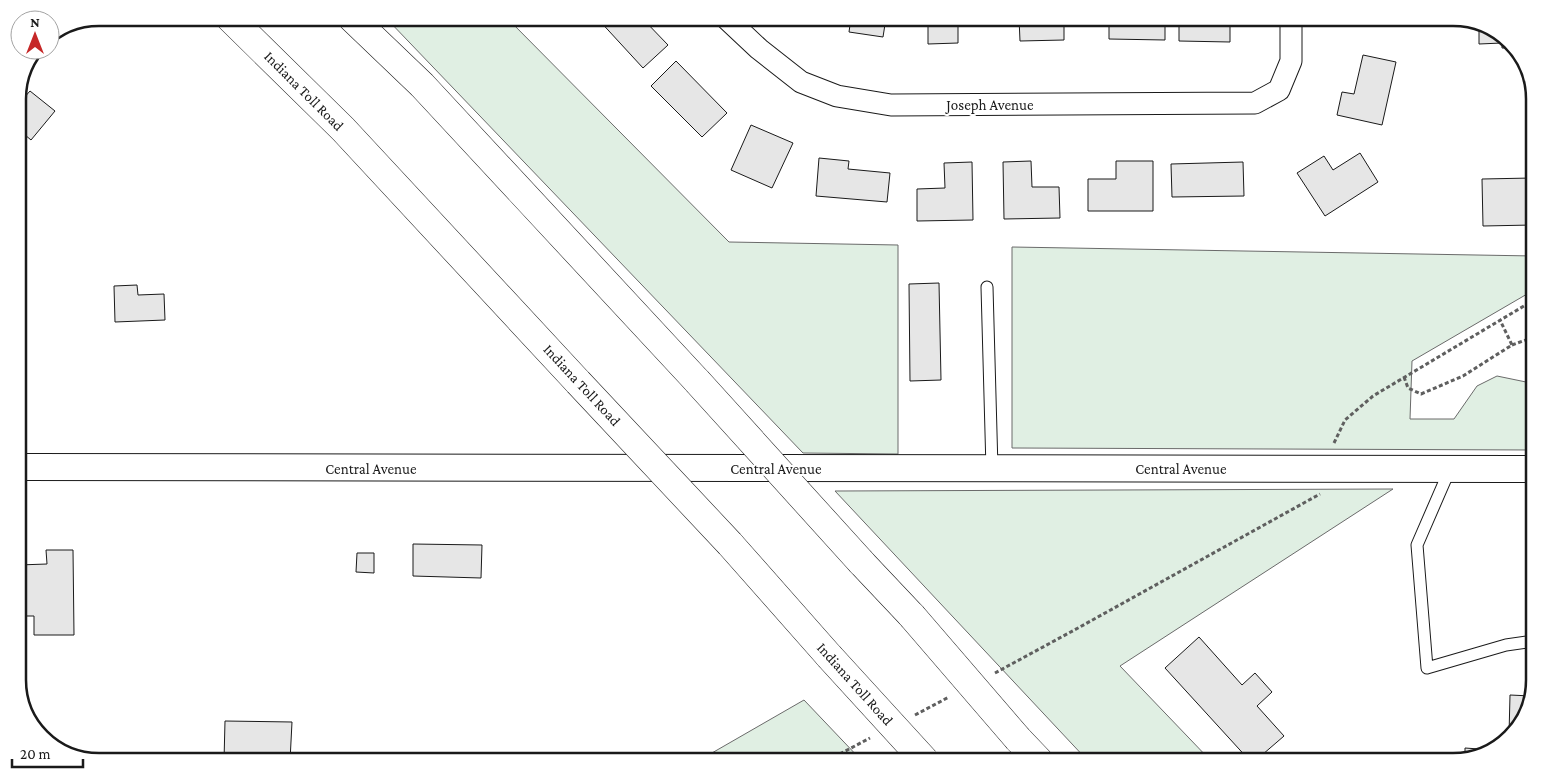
<svg xmlns="http://www.w3.org/2000/svg" width="1552" height="779" font-family="'Crimson Pro',serif">
  <style>
    .green { fill: #e0efe3; stroke: #6a6a6a }
    .parking { fill: #ededed; stroke: #6a6a6a }
    .building { fill: #e6e6e6; stroke: #1a1a1a }
    .lines { fill: none; stroke-linecap: round; stroke-linejoin: round }
    .service-casing { stroke: #1a1a1a; stroke-width: 13 }
    .minor-casing { stroke: #1a1a1a; stroke-width: 23 }
    .tertiary-casing { stroke: #1a1a1a; stroke-width: 28 }
    .motorway-casing { stroke: #1a1a1a; stroke-width: 29 }
    .path { stroke: #5f5f5f; stroke-width: 3; stroke-dasharray: 4 2.5; stroke-linecap: butt }
    .service { stroke: #fff; stroke-width: 11 }
    .minor { stroke: #fff; stroke-width: 21 }
    .tertiary { stroke: #fff; stroke-width: 26 }
    .motorway { stroke: #fff; stroke-width: 28 }
    .motorway-bridge-casing { stroke: #1a1a1a; stroke-width: 29; stroke-linecap: butt }
    .motorway-bridge { stroke: #fff; stroke-width: 28 }
    .labels { text-anchor: middle; stroke-width: 4; stroke-linejoin: round; paint-order: stroke }
    .street-label { font-size: 15px; fill: #1a1a1a; stroke: #fff }
    .rim { fill: none; stroke: #1a1a1a; stroke-width: 2.5 }
  </style>
  <rect width="100%" height="100%" fill="#fff"/>
  <g class="green">
    <path d="M386,18H507L729,242L898,245V454L803,453Z"/>
    <path d="M1012,247L1534,256V290L1412,361L1410,419H1454L1477,386L1497,376L1526,382L1527,425L1534,422V450L1012,448Z"/>
    <path d="M1393,489L1120,666L1211,761H1088L835,491Z"/>
    <path d="M804,700L862,761H698Z"/>
  </g>
  <path class="parking" d="M1534,315V422L1527,425L1526,317Z"/>
  <g class="building">
    <path d="M597,18H642L668,45L643,68Z"/>
    <path d="M851,18H886L883,37L849,32Z"/>
    <path d="M928,18H958V43L928,44Z"/>
    <path d="M1019,18H1064V40L1020,41Z"/>
    <path d="M1109,18H1165V40L1109,39Z"/>
    <path d="M1179,18H1230V42L1179,41Z"/>
    <path d="M1479,24L1489,26L1514,48H1502V43L1479,44Z"/>
    <path d="M1363,55L1396,62L1382,125L1337,115L1342,92L1354,94Z"/>
    <path d="M676,61L727,113L702,137L651,86Z"/>
    <path d="M30,91L55,111L31,140L18,129V96L22,100Z"/>
    <path d="M751,125L793,143L772,188L731,170Z"/>
    <path d="M1360,153L1378,182L1325,216L1297,173L1324,156L1333,170Z"/>
    <path d="M819,158L849,161L848,169L890,173L887,202L816,196Z"/>
    <path d="M1031,161L1032,187H1059L1060,218L1004,219L1003,162Z"/>
    <path d="M1116,161H1153V211H1088V179H1116Z"/>
    <path d="M972,162L973,220L917,221V189L945,188L944,163Z"/>
    <path d="M1243,162L1244,196L1172,197L1171,164Z"/>
    <path d="M1532,178L1533,225L1483,226L1482,179Z"/>
    <path d="M939,283L941,380L910,381L909,284Z"/>
    <path d="M137,285L138,295L164,294L165,320L115,322L114,286Z"/>
    <path d="M413,544L482,545L481,578L413,576Z"/>
    <path d="M46,550H73L74,635H34V616H18V565L47,564Z"/>
    <path d="M357,553H374V573L356,572Z"/>
    <path d="M1199,637L1242,685L1255,673L1272,692L1257,706L1284,736L1255,761H1250L1165,668Z"/>
    <path d="M1510,695L1531,696L1526,716L1509,735Z"/>
    <path d="M225,721L292,722L290,761H224Z"/>
    <path d="M1465,748L1493,750L1465,758Z"/>
  </g>
  <g class="lines">
    <g class="service-casing">
      <g id="service">
        <path d="M987,287L992,469"/>
        <path d="M1450,469L1417,545L1427,668L1506,645L1534,641"/>
      </g>
    </g>
    <g class="minor-casing">
      <path id="minor" d="M726,18L759,49L801,82L837,96L891,105L1255,103L1279,90L1291,61V18"/>
    </g>
    <g class="tertiary-casing">
      <path id="tertiary" d="M18,467L1534,469"/>
    </g>
    <g class="motorway-casing">
      <g id="motorway">
        <path d="M230,18L343,129L578,382"/>
        <path d="M352,18L422,85L697,381"/>
        <path d="M730,544L829,656"/>
        <path d="M861,562L912,616"/>
        <path d="M1018,739L1039,761"/>
      </g>
    </g>
    <g class="path">
      <path d="M1512,345L1534,337"/>
      <path d="M1404,377L1408,388L1421,394L1463,376L1512,345L1500,320"/>
      <path d="M1334,443L1345,420L1373,396L1534,300"/>
      <path d="M995,673L1078,628L1320,494"/>
      <path d="M915,715L949,697"/>
      <path d="M829,761L836,756L870,738"/>
    </g>
    <use href="#service" class="service"/>
    <use href="#minor" class="minor"/>
    <use href="#tertiary" class="tertiary"/>
    <use href="#motorway" class="motorway"/>
    <g class="motorway-bridge-casing">
      <g id="motorway-bridge">
        <path d="M697,381L861,562"/>
        <path d="M578,382L730,544"/>
        <path d="M912,616L1018,739"/>
        <path d="M829,656L925,761"/>
      </g>
    </g>
    <use href="#motorway-bridge" class="motorway-bridge"/>
  </g>
  <g class="labels">
    <g class="street-label">
      <text transform="translate(304 91) rotate(45)" y="5">Indiana Toll Road</text>
      <text x="990" y="110">Joseph Avenue</text>
      <text transform="translate(582 385) rotate(47)" y="5">Indiana Toll Road</text>
      <text x="371" y="474">Central Avenue</text>
      <text x="776" y="474">Central Avenue</text>
      <text x="1181" y="474">Central Avenue</text>
      <text transform="translate(855 684) rotate(48)" y="5">Indiana Toll Road</text>
    </g>
  </g>
  <path d="M0 0H1552V779H0ZM99 26H1453A73 73 0 0 1 1526 99V680A73 73 0 0 1 1453 753H99A73 73 0 0 1 26 680V99A73 73 0 0 1 99 26Z" fill="#fff" fill-rule="evenodd"/>
  <path class="rim" d="M99 26H1453A73 73 0 0 1 1526 99V680A73 73 0 0 1 1453 753H99A73 73 0 0 1 26 680V99A73 73 0 0 1 99 26Z"/>
  <g transform="translate(35 35)"><circle r="24" fill="#ffffff" stroke="#a3a3a3"/>
  <path d="M0-4L9 19L0 12L-9 19Z" fill="#c62828"/>
  <text y="-8" font-size="14" font-weight="bold" text-anchor="middle" fill="#1a1a1a">N</text>
  </g>
  <path d="M12 759v8h71v-8" fill="none" stroke="#1a1a1a" stroke-width="2.5"/>
  <text x="20" y="759" font-size="15" fill="#1a1a1a" stroke="#ffffff" stroke-width="4" paint-order="stroke">20 m</text>
</svg>
